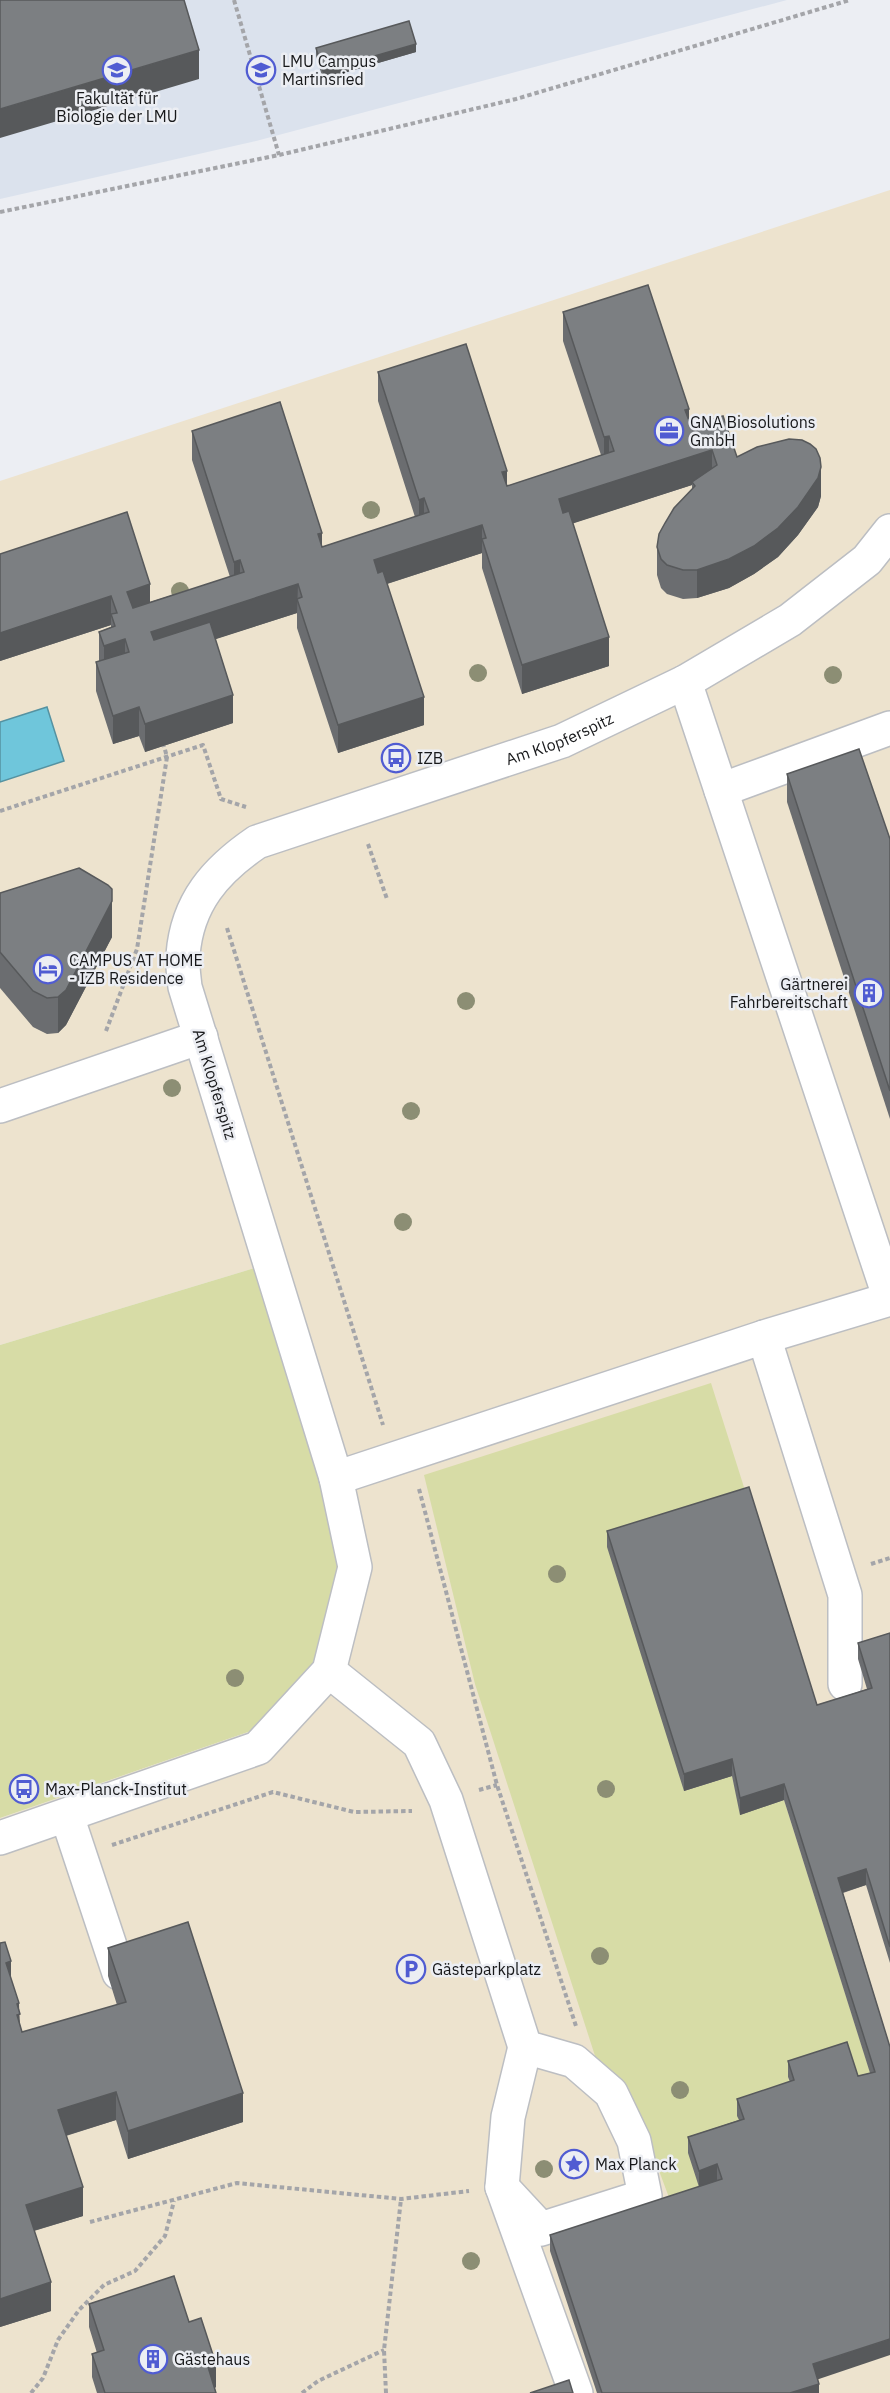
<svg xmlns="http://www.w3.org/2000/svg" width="890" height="2393" font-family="'IBM Plex Sans',sans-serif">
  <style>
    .commercial { fill: #ede3ce }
    .built { fill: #dbe2ed }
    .green { fill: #d7dca6 }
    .water { fill: #6fc6db; stroke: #5592a1; stroke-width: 1.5 }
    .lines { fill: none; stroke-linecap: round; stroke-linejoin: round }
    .minor-casing { stroke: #bcbec2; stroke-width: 36 }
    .path { stroke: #a4a5a9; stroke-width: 4; stroke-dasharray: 4.5 3; stroke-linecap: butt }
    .minor { stroke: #fff; stroke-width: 33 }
    .tree { fill: #8c8e74 }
    .wall { fill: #6b6d70 }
    .shaded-wall { fill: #57595b }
    .building { fill: #7c7f82; stroke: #57595b; stroke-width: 1.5 }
    .labels { text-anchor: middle; stroke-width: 5; stroke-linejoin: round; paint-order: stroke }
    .poi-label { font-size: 16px; fill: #17181a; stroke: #eceef3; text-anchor: start }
    .street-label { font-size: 16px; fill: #17181a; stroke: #eceef3 }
  </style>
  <rect width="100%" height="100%" fill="#eceef3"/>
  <path class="commercial" d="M890,190V2393H0V1818L257,1729L258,1267L0,1345V481Z"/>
  <path class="built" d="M0,0H787L256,141L0,199Z"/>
  <g class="green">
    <path d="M258,1267L332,1504L342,1565L315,1666L257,1729L0,1818V1345Z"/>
    <path d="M711,1383L749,1503L684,1791L732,1776L741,1814L784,1800L875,2088L788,2077L794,2096L744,2135L717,2181L674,2211L628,2087L597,2062L475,1684L424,1475Z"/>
  </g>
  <path class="water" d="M47,707L64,761L0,782V722Z"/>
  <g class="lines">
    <g class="minor-casing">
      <g id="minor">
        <path d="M685,682L890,1299"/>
        <path d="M721,790L890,728"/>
        <path d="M0,1106L201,1037"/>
        <path d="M764,1337L845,1595V1684"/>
        <path d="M336,1478L764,1337L890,1299"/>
        <path d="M329,1671L419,1743L446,1800L525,2047L574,2061L611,2093L634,2141L645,2196L541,2229L502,2187"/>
        <path d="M67,1816L119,1973"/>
        <path id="s1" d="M0,1838L258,1748L329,1671L355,1567L336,1478L185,987C184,977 182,965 183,955C187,902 216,870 257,842L562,741L685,682L790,620L867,560L890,531"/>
        <path d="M525,2047L508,2117L502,2187L576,2393"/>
      </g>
    </g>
    <g class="path">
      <path d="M234,0L279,155"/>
      <path d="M0,212L279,155L516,99L850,0"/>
      <path d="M0,811L203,745L221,799L246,807"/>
      <path d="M368,844L387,899"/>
      <path d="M227,928L383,1425"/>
      <path d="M106,1031L137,949L167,757L164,746"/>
      <path d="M419,1489L497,1785L576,2026"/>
      <path d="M871,1564L890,1558"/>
      <path d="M479,1790L497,1785"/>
      <path d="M112,1845L273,1792L354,1812L412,1811"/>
      <path d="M90,2222L237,2183L401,2199L469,2191"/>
      <path d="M31,2393L43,2378L58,2340L79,2310L104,2285L135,2271L165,2236L174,2201"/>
      <path d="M302,2393L318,2381L384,2350"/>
      <path d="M386,2393L384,2350L401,2199"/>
    </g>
    <use href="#minor" class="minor"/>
  </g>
  <g class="tree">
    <circle cx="371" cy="510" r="9"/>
    <circle cx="180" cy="591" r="9"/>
    <circle cx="478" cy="673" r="9"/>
    <circle cx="833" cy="675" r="9"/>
    <circle cx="466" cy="1001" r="9"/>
    <circle cx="172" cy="1088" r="9"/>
    <circle cx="411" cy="1111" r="9"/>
    <circle cx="403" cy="1222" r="9"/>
    <circle cx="557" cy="1574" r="9"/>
    <circle cx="235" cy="1678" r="9"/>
    <circle cx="606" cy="1789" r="9"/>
    <circle cx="600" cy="1956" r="9"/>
    <circle cx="680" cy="2090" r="9"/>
    <circle cx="544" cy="2169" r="9"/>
    <circle cx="471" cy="2261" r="9"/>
  </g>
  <g class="wall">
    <path d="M316,48L416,52L323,79L316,56Z"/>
    <path d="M563,312L689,421L691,426L737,457L821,496L818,507L798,535L778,557L754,574L729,588L697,598L683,599L667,594L661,588L657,575V547L692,489V485L573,523L609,666L522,694L482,568V553L387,584L424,725L338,753L297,628V613L215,639L233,723L145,752L139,736L113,744L96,691V662L99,661V632L111,627V625L0,661V554L150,602L230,577L192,460V431L322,533V547L415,517L378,401V372L507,486L601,455L563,341Z"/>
    <path d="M787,774L890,839V1119L787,802Z"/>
    <path d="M0,893L112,937L66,1025L58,1033L47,1034L33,1027L0,988Z"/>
    <path d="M607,1531L817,1705L867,1689L858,1659V1643L890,1633V1963L866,1885L843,1893L890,2047L818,2379L819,2393H597L550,2251V2235L699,2187L688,2153V2137L739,2120L737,2116V2099L790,2082L788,2077V2061L858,2076L870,2073L784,1800L740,1815L732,1776L684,1791L607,1547Z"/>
    <path d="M0,1943L11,1980L19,2011L20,2025L22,2032L117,2005L108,1976V1948L243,2122L128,2159L116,2120L66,2136L83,2216L34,2231L51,2311L0,2327Z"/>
    <path d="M89,2304L189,2322L216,2387L215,2388L216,2393H97L92,2377V2354L97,2353L89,2327Z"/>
  </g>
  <g class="shaded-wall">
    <path d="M416,44V52L323,79V71Z"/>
    <path d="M199,50V79L0,138V109Z"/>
    <path d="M689,409V438L685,410Z"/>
    <path d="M609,436V464L604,466V437Z"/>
    <path d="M712,450V478L692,482V485L559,528V499Z"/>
    <path d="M821,467V496L818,507L798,535L778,557L754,574L729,588L697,598V570Z"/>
    <path d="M507,471V499L502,472Z"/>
    <path d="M424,498V527L419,529V500Z"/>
    <path d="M482,525V553L374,588V560Z"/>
    <path d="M322,533V561L318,534Z"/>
    <path d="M240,560V589L234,591V562Z"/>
    <path d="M150,584V613L127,620V592Z"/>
    <path d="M298,584L297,613L151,660V632Z"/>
    <path d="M111,596V625L0,661V633Z"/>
    <path d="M609,637V666L522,694V665Z"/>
    <path d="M125,639V668L104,675V646Z"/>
    <path d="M233,695V723L145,752V724Z"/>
    <path d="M424,697V725L338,753V725Z"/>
    <path d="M139,707V736L113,744V716Z"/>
    <path d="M112,901V937L66,1025L58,1033V997Z"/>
    <path d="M732,1759V1776L684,1791V1774Z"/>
    <path d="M784,1784V1800L740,1815V1798Z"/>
    <path d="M866,1869V1885L838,1894V1878Z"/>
    <path d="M11,1961V1990L6,1963Z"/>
    <path d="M19,2003L20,2042L17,2044V2004Z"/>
    <path d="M116,2092V2120L58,2138V2110Z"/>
    <path d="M243,2093V2122L128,2159V2131Z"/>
    <path d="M717,2164V2181L699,2187V2171Z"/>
    <path d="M83,2187V2216L26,2233V2205Z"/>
    <path d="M51,2282V2311L0,2327V2299Z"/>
    <path d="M890,2339V2355L813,2381V2364Z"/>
    <path d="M216,2364V2387L208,2391V2367Z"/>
    <path d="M819,2384V2393H790Z"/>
  </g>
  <g class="building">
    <path d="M0,0H184L199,50L0,109Z"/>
    <path d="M409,21L416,44L323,71L316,48Z"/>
    <path d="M648,285L689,409L685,410L691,426L723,416L737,457L757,447L789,439L802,440L810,444L816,449L820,458L821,467L818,478L798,507L778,528L754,546L729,559L697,570H683L667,565L661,559L657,547L659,534L665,523L674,508L695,486L692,482L717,465L712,450L559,499L563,513L569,511L609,637L522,665L482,539L486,538L482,525L374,560L378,573L383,571L424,697L338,725L297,599L302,597L298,584L151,632L154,640L210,622L233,695L145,724L139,707L113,716L96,662L129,652L125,639L104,646L99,632L115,626L111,614L117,613L111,596L0,633V554L127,512L150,584L127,592L133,608L244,572L240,560L234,562L192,431L280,402L322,533L318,534L322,547L429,512L424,498L419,500L378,372L466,344L507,471L502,472L507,486L614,451L609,436L604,437L563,312Z"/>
    <path d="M859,749L890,839V1091L787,774Z"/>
    <path d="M79,868L108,885L112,889V901L66,990L58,997L47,998L33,991L0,952V893Z"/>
    <path d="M749,1487L817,1705L872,1688L858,1643L890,1633V1947L866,1869L838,1878L890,2047V2339L813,2364L819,2384L790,2393H602L550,2235L722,2179L717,2164L699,2171L688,2137L744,2119L737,2099L794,2080L788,2061L847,2042L858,2076L875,2072L784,1784L740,1798L732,1759L684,1774L607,1531Z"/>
    <path d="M188,1922L243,2093L128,2131L116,2092L58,2110L83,2187L26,2205L51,2282L0,2299V1943L5,1942L11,1961L6,1963L19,2003L17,2004L20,2014L17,2015L22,2032L126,2002L108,1948Z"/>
    <path d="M174,2276L189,2322L201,2318L216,2364L208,2367L216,2393H105L92,2354L104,2350L89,2304Z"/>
    <path d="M569,2380L573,2393H530Z"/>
  </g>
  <defs>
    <g id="university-ring" transform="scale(1.5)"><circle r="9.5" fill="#eceef3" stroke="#505cd2" stroke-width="1.5"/><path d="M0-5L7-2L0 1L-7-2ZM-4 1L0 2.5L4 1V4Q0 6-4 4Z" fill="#505cd2"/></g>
    <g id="office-ring" transform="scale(1.5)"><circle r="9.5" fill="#eceef3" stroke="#505cd2" stroke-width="1.5"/><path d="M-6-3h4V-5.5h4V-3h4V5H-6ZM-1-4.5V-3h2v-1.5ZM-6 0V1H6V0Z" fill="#505cd2"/></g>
    <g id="bus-ring" transform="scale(1.5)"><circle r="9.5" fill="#eceef3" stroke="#505cd2" stroke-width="1.5"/><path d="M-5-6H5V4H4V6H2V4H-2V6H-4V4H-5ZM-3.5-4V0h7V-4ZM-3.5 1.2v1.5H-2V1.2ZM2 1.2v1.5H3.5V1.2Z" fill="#505cd2"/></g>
    <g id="hotel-ring" transform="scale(1.5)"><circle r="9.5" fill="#eceef3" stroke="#505cd2" stroke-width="1.5"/><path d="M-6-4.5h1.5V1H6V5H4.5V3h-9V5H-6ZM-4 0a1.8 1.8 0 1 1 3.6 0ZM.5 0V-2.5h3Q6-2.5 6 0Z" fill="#505cd2"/></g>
    <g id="building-ring" transform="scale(1.5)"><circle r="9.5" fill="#eceef3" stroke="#505cd2" stroke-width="1.5"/><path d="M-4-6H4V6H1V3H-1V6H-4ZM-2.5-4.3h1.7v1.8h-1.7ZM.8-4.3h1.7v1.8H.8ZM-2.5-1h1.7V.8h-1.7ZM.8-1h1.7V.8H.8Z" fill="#505cd2"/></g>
    <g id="parking-ring" transform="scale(1.5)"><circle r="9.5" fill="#eceef3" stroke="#505cd2" stroke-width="1.5"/><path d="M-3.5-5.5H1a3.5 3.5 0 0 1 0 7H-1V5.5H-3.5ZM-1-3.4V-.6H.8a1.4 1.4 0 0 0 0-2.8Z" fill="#505cd2"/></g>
    <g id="sight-ring" transform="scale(1.5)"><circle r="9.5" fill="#eceef3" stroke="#505cd2" stroke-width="1.5"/><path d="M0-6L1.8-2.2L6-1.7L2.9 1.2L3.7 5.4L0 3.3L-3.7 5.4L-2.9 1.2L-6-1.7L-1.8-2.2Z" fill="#505cd2"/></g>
  </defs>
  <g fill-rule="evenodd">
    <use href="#university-ring" x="117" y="70"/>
    <use href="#university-ring" x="261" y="70"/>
    <use href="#office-ring" x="669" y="431"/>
    <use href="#bus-ring" x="396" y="758"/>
    <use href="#hotel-ring" x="48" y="969"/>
    <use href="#building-ring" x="869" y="993"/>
    <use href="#bus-ring" x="24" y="1789"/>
    <use href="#parking-ring" x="411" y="1969"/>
    <use href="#sight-ring" x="574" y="2164"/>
    <use href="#building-ring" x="153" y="2359"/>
  </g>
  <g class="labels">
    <g class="poi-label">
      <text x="282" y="67">LMU Campus<tspan x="282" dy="18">Martinsried</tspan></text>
      <text x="117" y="104" text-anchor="middle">Fakultät für<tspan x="117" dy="18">Biologie der LMU</tspan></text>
      <text x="690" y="428">GNA Biosolutions<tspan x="690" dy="18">GmbH</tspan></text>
      <text x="417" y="764">IZB</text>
      <text x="69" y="966">CAMPUS AT HOME<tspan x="69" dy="18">- IZB Residence</tspan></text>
      <text x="848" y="990" text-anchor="end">Gärtnerei<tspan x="848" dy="18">Fahrbereitschaft</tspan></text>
      <text x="45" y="1795">Max-Planck-Institut</text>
      <text x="432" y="1975">Gästeparkplatz</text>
      <text x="595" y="2170">Max Planck</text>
      <text x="174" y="2365">Gästehaus</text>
    </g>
    <g class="street-label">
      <text dy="6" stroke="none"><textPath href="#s1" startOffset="1582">Am Klopferspitz</textPath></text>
      <text transform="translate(215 1084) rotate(73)" y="6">Am Klopferspitz</text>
    </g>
  </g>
</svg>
